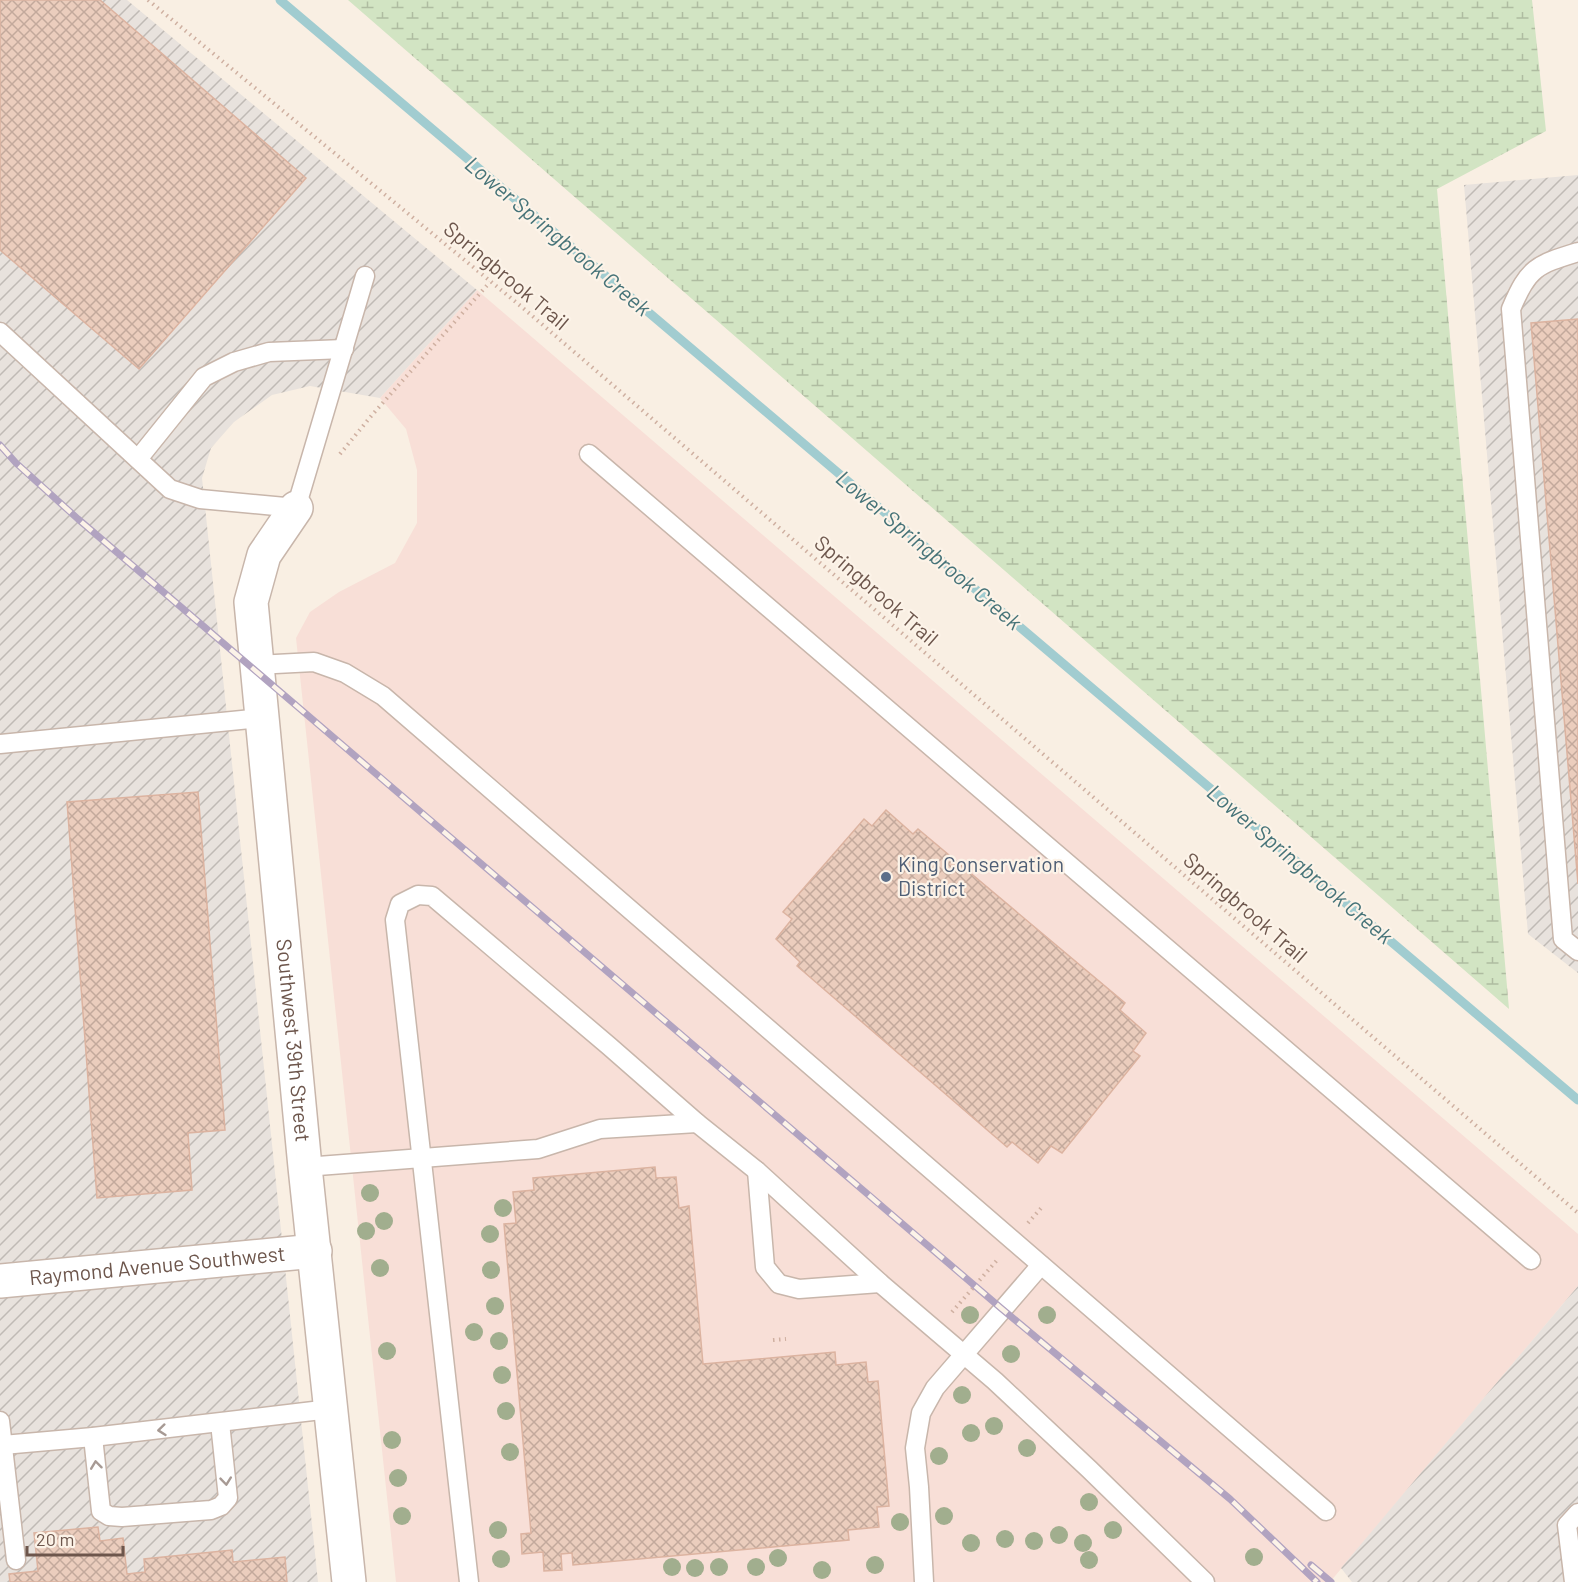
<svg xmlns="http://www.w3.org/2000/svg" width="1578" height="1582" font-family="Barlow,sans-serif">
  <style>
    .commercial { fill: #f8dfd7 }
    .industrial { fill: url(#industrial-furrows) }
    .wetland { fill: url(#wetland-marsh) }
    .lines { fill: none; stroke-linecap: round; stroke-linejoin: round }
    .stream { stroke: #a1ccd0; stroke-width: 9 }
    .building { fill: url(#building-cross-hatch); stroke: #dcb3a0; stroke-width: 1.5 }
    .lane-casing { stroke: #c8b6ab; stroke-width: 21 }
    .street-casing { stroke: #c8b6ab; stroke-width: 36 }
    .path { stroke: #cfb0a1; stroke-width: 4; stroke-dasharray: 1.5 4.5; stroke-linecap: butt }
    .lane { stroke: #fff; stroke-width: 18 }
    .street { stroke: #fff; stroke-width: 33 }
    .rail-casing { stroke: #b1a3c0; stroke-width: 7 }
    .rail { stroke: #fcf3e8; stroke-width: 4.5; stroke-dasharray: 14; stroke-linecap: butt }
    .tree { fill: #a1ae8e }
    .oneway { stroke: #a79a94 }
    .service-dot { fill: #5c6f8a; stroke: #fcf3e8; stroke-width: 2 }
    .labels { text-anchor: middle; stroke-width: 4.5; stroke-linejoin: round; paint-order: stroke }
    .street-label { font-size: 21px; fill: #6d564c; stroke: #fcf3e8 }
    .service-label { font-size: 21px; fill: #4e5e75; stroke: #fcf3e8; text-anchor: start }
    .water-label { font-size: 22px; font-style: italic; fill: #467378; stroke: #fcf3e8 }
  </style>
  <defs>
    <pattern id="industrial-furrows" width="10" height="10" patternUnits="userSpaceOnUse" patternTransform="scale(1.5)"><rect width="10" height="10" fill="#e8e2dd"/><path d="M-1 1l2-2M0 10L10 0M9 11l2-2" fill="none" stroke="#c0bab5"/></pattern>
    <pattern id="wetland-marsh" width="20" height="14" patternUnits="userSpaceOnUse" patternTransform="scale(1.5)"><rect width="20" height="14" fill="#d2e4c3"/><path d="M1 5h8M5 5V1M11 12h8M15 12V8" fill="none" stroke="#afbca1"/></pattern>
    <pattern id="building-cross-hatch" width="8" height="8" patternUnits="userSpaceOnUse" patternTransform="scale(1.5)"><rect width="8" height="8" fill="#ebcdbd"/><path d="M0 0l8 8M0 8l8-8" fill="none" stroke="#c3a99c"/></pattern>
  </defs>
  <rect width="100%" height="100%" fill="#f9efe3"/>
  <path class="commercial" d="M477,290L1578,1234V1286L1330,1582H396L296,638L310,612L339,592L395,563L417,523V470L406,429L380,398Z"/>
  <g class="industrial">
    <path d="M0,0H127L477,290L380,398L310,386L272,395L234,422L211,448L202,478L318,1582H0Z"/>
    <path d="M1578,175V973L1528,934L1464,185Z"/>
    <path d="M1578,1286V1582H1352L1341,1568Z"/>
  </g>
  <path class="wetland" d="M348,0H1532L1546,131L1437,189L1509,1009Z"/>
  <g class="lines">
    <path class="stream" d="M280,0L1578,1100"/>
  </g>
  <g class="building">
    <path d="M0,0H100L306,178L139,369L0,250Z"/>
    <path d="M1578,319V884L1531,323Z"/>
    <path d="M198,792L225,1130L188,1133L192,1190L97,1198L67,802Z"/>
    <path d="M886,810L913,834L918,829L1125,1003L1120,1010L1146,1033L1133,1051L1140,1056L1062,1153L1051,1146L1038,1163L1012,1142L1007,1147L797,966L800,962L776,939L792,919L783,912L864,819L872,826Z"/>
    <path d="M655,1167L656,1178L676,1177L679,1208L689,1206L703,1364L835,1352L836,1365L866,1362L868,1382L878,1381L889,1506L877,1507L879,1527L848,1530L849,1540L573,1565L572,1553L561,1554L562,1570L544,1571L543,1552L522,1554L521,1534L531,1533L504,1224L516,1223L513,1192L534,1190L533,1178Z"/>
    <path d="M98,1527L100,1541L123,1538L127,1574L145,1572L144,1559L232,1550L233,1562L285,1557L287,1582H10L9,1574L38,1571L34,1533Z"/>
  </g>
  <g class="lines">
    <g class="lane-casing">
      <g id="lane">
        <path d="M1578,252C1536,265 1529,267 1511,309L1563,939L1578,951"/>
        <path d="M0,332L170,489L200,499L296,508L365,276"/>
        <path d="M589,454L1531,1260"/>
        <path d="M138,459L204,377L234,362L269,352L344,349"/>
        <path d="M256,665L314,662L345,673L383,696L1326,1511"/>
        <path d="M0,744L261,718"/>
        <path d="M305,1167L538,1149L600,1129L697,1123"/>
        <path d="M757,1171L765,1267L779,1284L799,1289L880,1283"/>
        <path d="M0,1421L16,1560"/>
        <path d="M93,1437L101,1511L109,1516L122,1517L211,1510L221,1506L228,1498L220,1423"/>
        <path d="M3,1445L93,1437L330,1409"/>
        <path d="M469,1582L395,920L400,904L418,895L432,896L609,1046L697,1123L757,1171L880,1283L995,1381L1089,1469L1205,1582"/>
        <path d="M924,1582L919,1487L915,1448L921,1413L935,1388L1041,1265"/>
        <path d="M1574,1582L1567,1525L1578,1513"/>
      </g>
    </g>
    <g class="street-casing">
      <g id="street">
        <path id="s1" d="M296,508L264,555L251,602L305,1167L349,1582"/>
        <path id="s2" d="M0,1281L315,1251"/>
      </g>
    </g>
    <g class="path">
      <path d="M148,0L523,308L1578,1213"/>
      <path d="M340,454L372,415L490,282"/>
      <path d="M1028,1223L1043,1206"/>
      <path d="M952,1312L998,1259"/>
      <path d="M773,1340L786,1339"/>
    </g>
    <use href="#lane" class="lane"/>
    <use href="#street" class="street"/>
    <g class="rail-casing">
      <g id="rail">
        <path d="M0,445L16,463L78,519L1002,1309L1230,1499L1317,1582"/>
        <path d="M1311,1565L1331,1582"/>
      </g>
    </g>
    <use href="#rail" class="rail"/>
  </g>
  <g class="tree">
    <circle cx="370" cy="1193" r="9"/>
    <circle cx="503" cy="1208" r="9"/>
    <circle cx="384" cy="1221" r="9"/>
    <circle cx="366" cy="1231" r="9"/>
    <circle cx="490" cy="1234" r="9"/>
    <circle cx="380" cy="1268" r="9"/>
    <circle cx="491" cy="1270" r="9"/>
    <circle cx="495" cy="1306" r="9"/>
    <circle cx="970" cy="1315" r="9"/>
    <circle cx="1047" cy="1315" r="9"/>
    <circle cx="474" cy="1332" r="9"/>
    <circle cx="499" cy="1341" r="9"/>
    <circle cx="387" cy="1351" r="9"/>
    <circle cx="1011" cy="1354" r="9"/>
    <circle cx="502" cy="1375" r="9"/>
    <circle cx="962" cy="1395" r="9"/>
    <circle cx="506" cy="1411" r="9"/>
    <circle cx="994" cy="1426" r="9"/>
    <circle cx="971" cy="1433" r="9"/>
    <circle cx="392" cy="1440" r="9"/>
    <circle cx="1027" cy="1448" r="9"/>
    <circle cx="510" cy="1452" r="9"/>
    <circle cx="939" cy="1456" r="9"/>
    <circle cx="398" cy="1478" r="9"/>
    <circle cx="1089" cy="1502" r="9"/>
    <circle cx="402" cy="1516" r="9"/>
    <circle cx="944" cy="1516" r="9"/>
    <circle cx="900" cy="1522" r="9"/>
    <circle cx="498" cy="1530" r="9"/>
    <circle cx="1113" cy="1530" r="9"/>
    <circle cx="1059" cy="1535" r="9"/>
    <circle cx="1005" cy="1539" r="9"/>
    <circle cx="1034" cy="1541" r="9"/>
    <circle cx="971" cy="1543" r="9"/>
    <circle cx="1083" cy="1543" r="9"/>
    <circle cx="1254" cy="1557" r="9"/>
    <circle cx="778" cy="1558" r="9"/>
    <circle cx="501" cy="1559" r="9"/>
    <circle cx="1089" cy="1560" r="9"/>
    <circle cx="875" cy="1565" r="9"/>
    <circle cx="672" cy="1567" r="9"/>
    <circle cx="719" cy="1567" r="9"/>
    <circle cx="756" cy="1567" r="9"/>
    <circle cx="695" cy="1568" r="9"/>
    <circle cx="822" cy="1570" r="9"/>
  </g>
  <defs><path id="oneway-chevron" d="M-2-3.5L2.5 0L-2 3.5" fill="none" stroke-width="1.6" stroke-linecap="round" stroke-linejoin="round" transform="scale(1.5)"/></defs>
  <g class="oneway">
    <use href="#oneway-chevron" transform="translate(162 1430) rotate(174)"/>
    <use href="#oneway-chevron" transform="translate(96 1465) rotate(-97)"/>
    <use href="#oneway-chevron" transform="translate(226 1481) rotate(84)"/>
  </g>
  <circle class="service-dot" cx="886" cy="877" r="6"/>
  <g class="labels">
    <g class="street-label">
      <text transform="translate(506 276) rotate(40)" y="7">Springbrook Trail</text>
      <text transform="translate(876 591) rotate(41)" y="7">Springbrook Trail</text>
      <text transform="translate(1245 908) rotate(41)" y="7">Springbrook Trail</text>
      <text dy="7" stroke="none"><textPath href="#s1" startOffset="546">Southwest 39th Street</textPath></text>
      <text dy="7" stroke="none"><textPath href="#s2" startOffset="158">Raymond Avenue Southwest</textPath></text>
    </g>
    <g class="service-label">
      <text x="898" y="872">King Conservation<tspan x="898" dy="24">District</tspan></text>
    </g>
    <g class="water-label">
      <text transform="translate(558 236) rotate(40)" y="8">Lower Springbrook Creek</text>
      <text transform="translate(929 550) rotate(40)" y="8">Lower Springbrook Creek</text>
      <text transform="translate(1300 864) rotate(40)" y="8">Lower Springbrook Creek</text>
    </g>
  </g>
  <path d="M27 1546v9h96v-9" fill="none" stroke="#6d564c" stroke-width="3"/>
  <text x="36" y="1546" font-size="18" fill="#6d564c" stroke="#fcf3e8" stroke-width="4.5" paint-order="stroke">20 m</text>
</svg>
